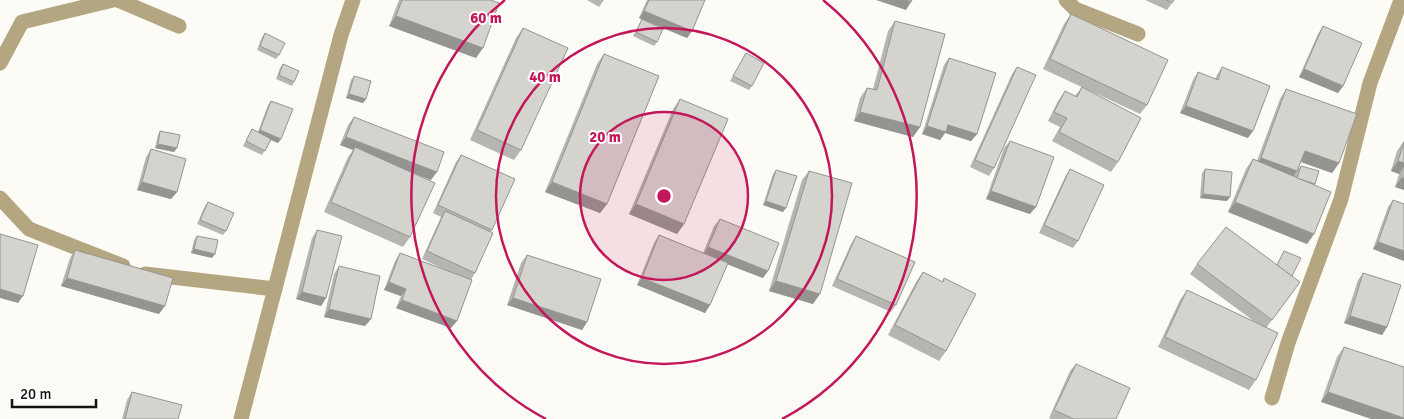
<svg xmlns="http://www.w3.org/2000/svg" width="1404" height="419" font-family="Signika,sans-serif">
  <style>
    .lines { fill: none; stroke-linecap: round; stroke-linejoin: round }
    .minor { stroke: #b4a680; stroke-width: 15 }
    .wall { fill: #b7b5b1 }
    .shaded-wall { fill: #959490 }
    .building { fill: #d5d3ce; stroke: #959490 }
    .ring { fill: none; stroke: #c2185b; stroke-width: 2.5 }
    .centre { fill: #c2185b; stroke: #fff; stroke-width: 2.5 }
    .ring-label { font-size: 15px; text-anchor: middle; font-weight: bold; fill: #c2185b; stroke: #fff; stroke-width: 4; stroke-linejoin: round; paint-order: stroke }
  </style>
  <rect width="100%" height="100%" fill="#fdfbf6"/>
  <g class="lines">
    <g class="minor">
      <path d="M118,0L179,26"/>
      <path d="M1066,0L1075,9L1138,34"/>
      <path d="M0,63L22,22L113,0"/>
      <path d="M0,198L29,229L123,266"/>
      <path d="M145,274L275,289"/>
      <path d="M1272,398L1288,343L1341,199L1370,83L1401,0"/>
      <path d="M241,419L341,35L353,0"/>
    </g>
  </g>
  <g class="wall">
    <path d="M399,0H491L476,58L389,26Z"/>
    <path d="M587,0H604L599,7Z"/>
    <path d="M647,0H705L692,31L687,38L647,21L657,42L654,46L633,36L642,19L639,18Z"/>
    <path d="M1145,0H1174L1167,10Z"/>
    <path d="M1071,14L1147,105L1140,114L1043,69L1064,24Z"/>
    <path d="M895,21L920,127L913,137L854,121L860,98L867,88L873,89L888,31Z"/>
    <path d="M1323,26L1343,86L1338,93L1299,77L1318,34Z"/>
    <path d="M523,28L521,150L514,160L470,140L516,38Z"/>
    <path d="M265,33L279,55L276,59L257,50L262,37Z"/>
    <path d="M746,53L752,86L749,90L730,81Z"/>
    <path d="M604,54L607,204L600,213L545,192L597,64Z"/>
    <path d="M949,58L977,134L971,141L945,133L940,140L922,134L944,65Z"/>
    <path d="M283,64L294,82L292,86L276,79L280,68Z"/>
    <path d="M1017,67L994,168L989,176L970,167L1012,74Z"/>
    <path d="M1222,67L1248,138L1180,113L1193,80L1198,72L1215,79L1217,75Z"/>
    <path d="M354,76L366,99L363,103L346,98L351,80Z"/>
    <path d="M1082,87L1118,162L1111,172L1052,141L1060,127L1048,121L1058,101L1065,91L1075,96Z"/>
    <path d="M1286,89L1339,163L1332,173L1301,162L1298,169L1301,166L1315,185L1314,234L1307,244L1228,212L1246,169L1253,159L1257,161L1280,99Z"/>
    <path d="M680,99L684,224L677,234L629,214L673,109Z"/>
    <path d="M271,101L281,139L278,143L271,140L262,155L243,146L252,129L258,132L268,105Z"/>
    <path d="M354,117L431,180L413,173L410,237L403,247L324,212L348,157L353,150L340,145L348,125Z"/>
    <path d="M160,131L174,152L155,148L158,135Z"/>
    <path d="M1010,141L1030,214L986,199L1004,148Z"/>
    <path d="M1404,141V190L1395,187L1399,174L1391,171L1397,151Z"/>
    <path d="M151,149L177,192L171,199L137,190L146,157Z"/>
    <path d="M461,155L492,230L490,232L475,273L471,280L451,328L396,308L401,296L384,290L395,261L400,253L452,273L422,259L441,217L433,213L456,162Z"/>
    <path d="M1070,169L1078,241L1073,248L1039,233L1065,177Z"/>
    <path d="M1205,169L1227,201L1200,198L1202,173Z"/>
    <path d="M776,170L783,212L763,205L773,174Z"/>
    <path d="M809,171L813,304L769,291L802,180Z"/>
    <path d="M1393,200L1404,261L1373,249L1388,207Z"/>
    <path d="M208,202L226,231L223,235L197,224L205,206Z"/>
    <path d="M720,219L763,278L727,264L710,305L705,313L637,285L654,243L659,235L703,253L714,226Z"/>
    <path d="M317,230L326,298L321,306L296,299L312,238Z"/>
    <path d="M197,236L212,258L191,253L194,240Z"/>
    <path d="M856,236L896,305L891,312L832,286L851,244Z"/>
    <path d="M75,250L159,314L61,286L70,258Z"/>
    <path d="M1284,251L1292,276L1293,292L1266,328L1256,380L1249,390L1158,347L1180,300L1187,290L1255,322L1190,274L1197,264H1277Z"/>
    <path d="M527,255L587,322L582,330L507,305L521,263Z"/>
    <path d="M339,266L371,319L365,326L324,317L334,274Z"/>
    <path d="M923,272L942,282L944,278L946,351L939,361L888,335L916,282Z"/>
    <path d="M1363,273L1387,327L1382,335L1344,323L1358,280Z"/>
    <path d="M1344,347L1404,367L1321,402L1337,357Z"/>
    <path d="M1076,364L1116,419H1051L1049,418L1070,371Z"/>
    <path d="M132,392L178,419H122L127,400Z"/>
  </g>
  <g class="shaded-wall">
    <path d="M876,0H904L911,2L906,10Z"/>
    <path d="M644,11L692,31L687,38L639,18Z"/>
    <path d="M396,16L483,48L476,58L389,26Z"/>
    <path d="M1304,69L1343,86L1338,93L1299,77Z"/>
    <path d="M349,94L366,99L363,103L346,98Z"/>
    <path d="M1186,106L1253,131L1248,138L1180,113Z"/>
    <path d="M860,112L920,127L913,137L854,121Z"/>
    <path d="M948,125L977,134L971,141L945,133L940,140L922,134L927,126Z"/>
    <path d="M260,130L281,139L278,143L257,134Z"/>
    <path d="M346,137L437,172L431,180L354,150L355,147L353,150L340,145Z"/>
    <path d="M158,144L177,148L174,152L155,148Z"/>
    <path d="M1305,151L1339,163L1332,173L1298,161Z"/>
    <path d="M1261,158L1297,171L1290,181L1254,168Z"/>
    <path d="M1398,161L1404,163V167L1399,174L1391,171Z"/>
    <path d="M1402,177L1404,178V190L1395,187Z"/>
    <path d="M142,182L177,192L171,199L137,190Z"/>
    <path d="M552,182L607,204L600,213L545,192Z"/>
    <path d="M991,191L1036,207L1030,214L986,199Z"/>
    <path d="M1203,194L1230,197L1227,201L1200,198Z"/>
    <path d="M766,201L786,208L783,212L763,205Z"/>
    <path d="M1235,202L1314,234L1307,244L1228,212Z"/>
    <path d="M636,204L684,224L677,234L629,214Z"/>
    <path d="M1378,242L1404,251V261L1373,249Z"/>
    <path d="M708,247L768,271L763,278L703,255Z"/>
    <path d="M194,249L215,254L212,258L191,253Z"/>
    <path d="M67,278L165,306L159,314L61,286Z"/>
    <path d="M642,278L710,305L705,313L637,285Z"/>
    <path d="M776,281L820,294L813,304L769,291Z"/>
    <path d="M389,282L406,289L401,296L384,290Z"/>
    <path d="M0,289L23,296L18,303L0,298Z"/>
    <path d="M302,292L326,298L321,306L296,299Z"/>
    <path d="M513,298L587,322L582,330L507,305Z"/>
    <path d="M402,300L457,321L451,328L396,308Z"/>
    <path d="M329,309L371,319L365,326L324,317Z"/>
    <path d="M1350,316L1387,327L1382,335L1344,323Z"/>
    <path d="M1328,392L1404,418V419H1371L1321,402Z"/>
  </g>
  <g class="building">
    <path d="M402,0H491L499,3L483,48L396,16Z"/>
    <path d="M649,0H705L692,31L644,11Z"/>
    <path d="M904,0H912L911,2Z"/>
    <path d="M1166,0H1174L1172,3Z"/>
    <path d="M1071,14L1168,60L1147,105L1050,59Z"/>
    <path d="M642,19L663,29L657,42L636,32Z"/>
    <path d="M895,21L945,34L920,127L860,112L867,88L877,90Z"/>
    <path d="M1323,26L1362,43L1343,86L1304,69Z"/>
    <path d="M523,28L568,48L521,150L477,130Z"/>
    <path d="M265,33L285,43L279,55L260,46Z"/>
    <path d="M746,53L764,63L752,86L733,76Z"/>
    <path d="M604,54L659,76L607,204L552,182Z"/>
    <path d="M949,58L996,73L977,134L948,125L946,132L927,126Z"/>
    <path d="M283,64L299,71L294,82L279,75Z"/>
    <path d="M1017,67L1036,75L994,168L975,160Z"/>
    <path d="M1222,67L1270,86L1253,131L1186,106L1198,72L1218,80Z"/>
    <path d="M354,76L371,81L366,99L349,94Z"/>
    <path d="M1082,87L1141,118L1118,162L1059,132L1067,118L1054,112L1065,91L1077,97Z"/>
    <path d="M1286,89L1357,114L1339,163L1305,151L1297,171L1261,158Z"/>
    <path d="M680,99L728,119L684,224L636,204Z"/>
    <path d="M271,101L293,109L281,139L260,130Z"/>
    <path d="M354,117L444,152L437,172L346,137Z"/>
    <path d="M252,129L271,139L265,151L246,141Z"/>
    <path d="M160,131L180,135L177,148L158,144Z"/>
    <path d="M1010,141L1054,157L1036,207L991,191Z"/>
    <path d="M1404,142V163L1398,161Z"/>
    <path d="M355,147L435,183L410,237L331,202Z"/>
    <path d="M151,149L186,159L177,192L142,182Z"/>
    <path d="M461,155L515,179L492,230L438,205Z"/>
    <path d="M1253,159L1331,192L1314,234L1235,202Z"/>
    <path d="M1301,166L1319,171L1315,184L1297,178Z"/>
    <path d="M1070,169L1104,185L1078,241L1044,225Z"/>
    <path d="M1205,169L1232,172L1230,197L1203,194Z"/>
    <path d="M776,170L797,176L786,208L766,201Z"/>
    <path d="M809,171L852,183L820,294L776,281Z"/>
    <path d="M1393,200L1404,204V251L1378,242Z"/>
    <path d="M208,202L234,213L226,231L200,220Z"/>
    <path d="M445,211L493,233L475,273L427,251Z"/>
    <path d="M720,219L779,243L768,271L708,247Z"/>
    <path d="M1226,227L1300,282L1272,320L1197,264Z"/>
    <path d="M317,230L342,236L326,298L302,292Z"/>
    <path d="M0,234L38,245L23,296L0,289Z"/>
    <path d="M659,235L728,263L710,305L642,278Z"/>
    <path d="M197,236L218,240L215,254L194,249Z"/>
    <path d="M856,236L915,262L896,305L837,279Z"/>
    <path d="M75,250L173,278L165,306L67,278Z"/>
    <path d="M1284,251L1301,258L1292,276L1277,265Z"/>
    <path d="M400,253L472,280L457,321L402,300L406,289L389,282Z"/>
    <path d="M527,255L601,279L587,322L513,298Z"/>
    <path d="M339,266L380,276L371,319L329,309Z"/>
    <path d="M923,272L943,282L944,278L976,294L946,351L895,325Z"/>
    <path d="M1363,273L1401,285L1387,327L1350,316Z"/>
    <path d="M1187,290L1278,333L1256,380L1165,337Z"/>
    <path d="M1344,347L1404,367V418L1328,392Z"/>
    <path d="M1076,364L1130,388L1116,419H1074L1054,410Z"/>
    <path d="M132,392L182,405L178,419H125Z"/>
  </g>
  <circle cx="664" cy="196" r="84" fill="#c2185b" fill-opacity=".12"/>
  <g class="ring">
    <circle cx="664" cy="196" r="84"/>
    <circle cx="664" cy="196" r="168"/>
    <path d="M546 419A252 252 0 0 1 505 0M823 0A252 252 0 0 1 782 419"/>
  </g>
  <circle cx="664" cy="196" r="8" class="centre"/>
  <g class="ring-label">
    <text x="486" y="23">60 m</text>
    <text x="545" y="82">40 m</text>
    <text x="605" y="142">20 m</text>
  </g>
  <path d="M12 399v8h84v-8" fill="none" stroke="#131311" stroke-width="2.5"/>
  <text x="20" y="399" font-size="15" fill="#131311" stroke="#ffffff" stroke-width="4" paint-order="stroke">20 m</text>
</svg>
